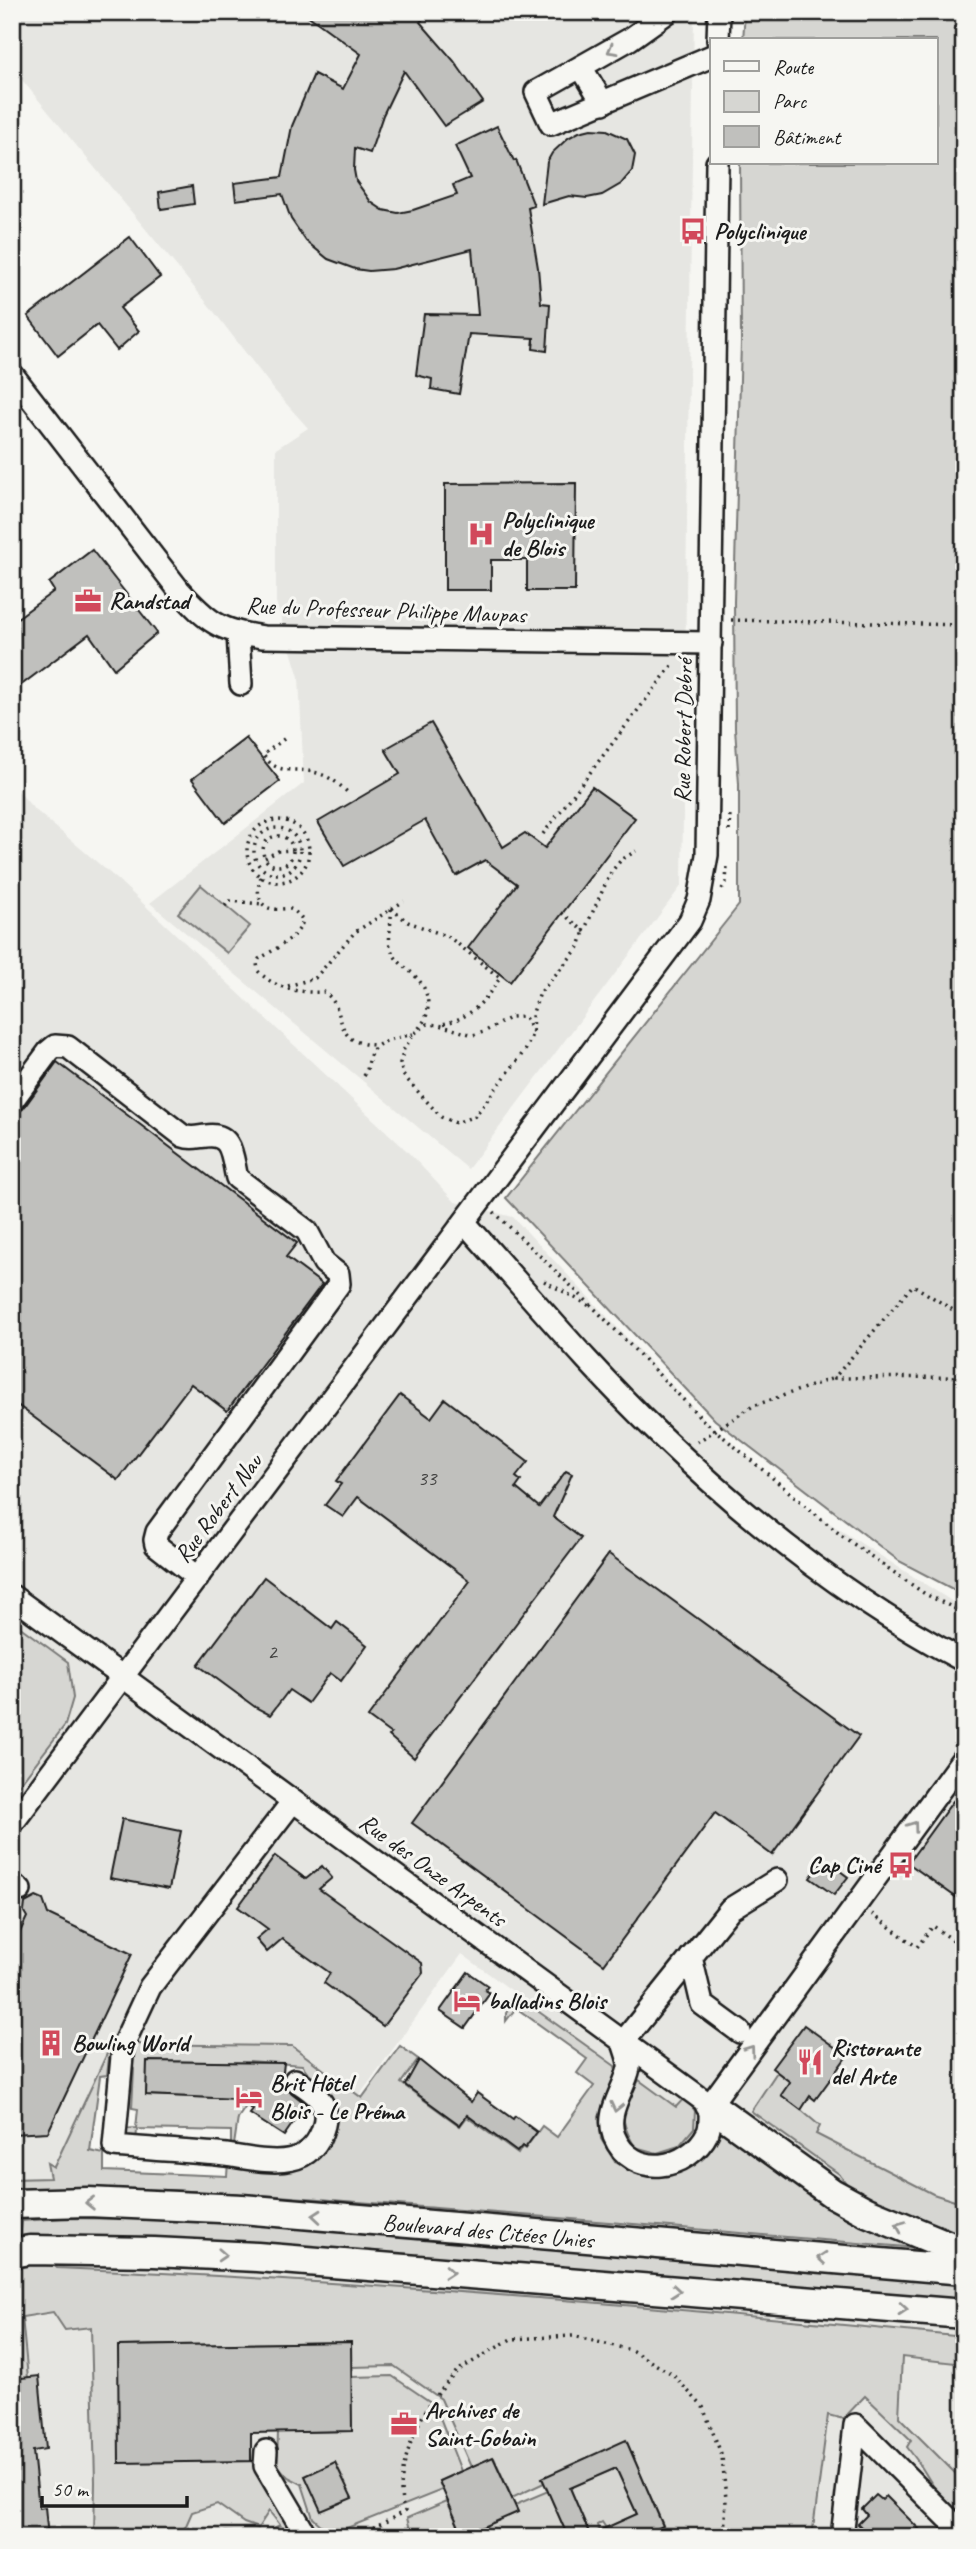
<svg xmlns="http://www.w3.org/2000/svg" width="976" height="2549" font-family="Caveat,sans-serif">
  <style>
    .built { fill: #e6e6e2; fill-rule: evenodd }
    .green { fill: #d6d6d2; stroke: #797977; stroke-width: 2 }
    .building { fill: #c0c0bd; stroke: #1c1c1c; stroke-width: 2; fill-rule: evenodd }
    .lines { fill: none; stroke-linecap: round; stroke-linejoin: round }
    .minor-casing { stroke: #1c1c1c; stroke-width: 26 }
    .major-casing { stroke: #1c1c1c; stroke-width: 33 }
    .path { stroke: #1c1c1c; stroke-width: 3.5; stroke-dasharray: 2 5; stroke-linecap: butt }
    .minor { stroke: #f6f6f2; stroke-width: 21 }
    .major { stroke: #f6f6f2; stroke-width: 28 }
    .oneway { stroke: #949492 }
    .labels { text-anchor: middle; stroke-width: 6; stroke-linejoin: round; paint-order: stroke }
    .number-label { font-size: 21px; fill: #454544 }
    .poi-label { font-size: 24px; font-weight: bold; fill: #1c1c1c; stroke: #f6f6f2; text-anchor: start }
    .street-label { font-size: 24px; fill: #1c1c1c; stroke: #f6f6f2 }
  </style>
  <rect width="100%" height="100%" fill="#f6f6f2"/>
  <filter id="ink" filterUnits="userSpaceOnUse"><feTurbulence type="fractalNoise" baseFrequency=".0143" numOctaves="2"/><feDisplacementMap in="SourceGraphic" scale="14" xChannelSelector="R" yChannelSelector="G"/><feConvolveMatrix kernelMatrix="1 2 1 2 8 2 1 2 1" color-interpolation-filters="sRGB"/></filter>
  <g filter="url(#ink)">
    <g class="built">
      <path d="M12,12H694L682,885L468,1169L150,903L304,783L299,677L276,602V449L308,428L275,391L212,309L12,68Z"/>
      <path d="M12,784L33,808L118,880L406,1150L455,1202L513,1217L697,1412L806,1508L964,1609V2537H12ZM462,1954L606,2060L562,2206L325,2143ZM120,2029L129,2044L292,2046L358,2096L293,2186L50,2177Z"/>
    </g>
    <g class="green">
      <path d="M745,12H964V1595L899,1561L715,1420L506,1198L739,905V784L735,728L734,602L741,342L740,163H936V40H743Z"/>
      <path d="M201,885L250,926L227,953L178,913Z"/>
      <path d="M12,1621L68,1662L73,1698L65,1725L12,1794Z"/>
      <path d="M518,1997L615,2066L617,2074L599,2116L601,2139L615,2162L640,2175L669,2173L721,2128L738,2138L754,2156L817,2199L922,2245L918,2248C757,2234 597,2221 436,2208C310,2198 182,2187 55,2188L48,2196H12V2179L50,2178L47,2163L54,2167L119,2028L114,2058H109L107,2075L100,2076L90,2151L104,2154V2171L227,2176L228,2162L306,2158L329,2101L302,2065L250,2061V2063L148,2061L146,2095L251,2099L238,2118L234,2145L231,2148V2131L137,2129L136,2144C128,2143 124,2136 123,2129L136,2128L138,2109L132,2108L134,2069L129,2061V2044L292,2046L362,2098L400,2046L418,2059L401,2083L460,2126L467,2117L518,2154L522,2147L525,2149L542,2126L557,2137L594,2086L577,2073L587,2059L516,2008L506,2021V2013Z"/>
      <path d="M777,2072L790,2082L801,2110L820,2126L816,2134L933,2194L964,2204V2238L857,2197L839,2174L751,2111Z"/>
      <path d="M639,2080L676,2107L685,2097L695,2111L694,2128L679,2146L657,2153L635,2147C616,2115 623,2111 639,2080Z"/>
      <path d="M65,2218L139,2219L290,2227L964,2281V2304L20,2239L22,2221Z"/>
      <path d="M50,2262L57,2268C360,2281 662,2306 964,2337V2364L902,2357L899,2417L964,2482V2519L949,2512L919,2463L907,2447L911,2440L865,2396L843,2419L828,2415L812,2537H639L663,2525L626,2441L542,2479L544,2483L512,2498L494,2458L471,2467L441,2399L394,2366L351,2367L350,2342L119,2346V2462L251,2461L278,2497L296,2537H213L226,2532L258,2536L280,2525L269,2511L258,2528L244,2523L217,2504L192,2512L185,2528L166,2537H94L95,2482L91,2327L65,2330L53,2312L22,2317L28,2378L12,2379V2263Z"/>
      <path d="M392,2376L435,2405L461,2471L439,2481L442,2490L342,2530L323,2527L313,2518L302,2484L288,2477L277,2465L278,2432L352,2431L351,2377Z"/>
      <path d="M616,2468L637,2514L606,2528L602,2522L597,2525L599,2531L590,2535L570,2488Z"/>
      <path d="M548,2491L568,2537H412L407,2518L447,2501L463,2536L518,2512L515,2505Z"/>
    </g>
    <g class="building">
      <path d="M303,12H429L420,22L454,61L483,102L444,126L404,71L383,115L370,153L355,148L354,170L356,181L371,202L383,210L398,213L413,210L457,195L453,185L470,178L455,146L497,126L514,161L516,160L534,206L528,208L538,268L541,303L550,304L547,351L533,349L534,338L469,334L459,394L431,389L432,379L416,375L424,314L478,315L472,249L393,269L369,271L355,269L328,259L306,241L291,219L282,194L236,200L234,183L282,177L292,126L314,74L343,89L361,54Z"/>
      <path d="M591,129L607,130L627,139L635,155L632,171L621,184L602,195L587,198L569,196L542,204L547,162L552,153L568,138L579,132Z"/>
      <path d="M192,186L194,204L161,209L159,192Z"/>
      <path d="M130,237L160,277L120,308L139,331L117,350L97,325L58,356L28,316Z"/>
      <path d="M576,483L575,591H527V560H491V590H445V484Z"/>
      <path d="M92,550L157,633L114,669L89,634L12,692V622L54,591L49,583Z"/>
      <path d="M431,723L503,847L525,833L545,848L592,787L635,818L510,982L468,948L517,884L485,860L456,876L425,820L344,866L318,822L400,774L385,749Z"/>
      <path d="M246,738L280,781L225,823L192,779Z"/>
      <path d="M57,1062L297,1243L286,1257L322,1284L227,1411L191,1384L118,1480L12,1401V1115L23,1109Z"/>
      <path d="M400,1395L431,1418L445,1399L528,1462L516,1477L521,1481L516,1488L539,1507L566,1471L572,1474L553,1517L581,1538L414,1758L389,1736L391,1734L368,1717L470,1581L358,1497L343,1517L325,1505L341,1484L336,1481Z"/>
      <path d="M609,1554L859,1736L772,1855L715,1813L604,1964L412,1823Z"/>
      <path d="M264,1577L332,1629L337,1622L367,1645L341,1681L330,1673L308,1703L289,1690L270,1715L255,1707L198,1665Z"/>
      <path d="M953,1801L964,1809V1903L908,1863Z"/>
      <path d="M122,1819L181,1831L169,1889L110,1878Z"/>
      <path d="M275,1856L306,1879L322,1866L332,1878L319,1889L422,1963L423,1973L383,2026L324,1983L330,1973L282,1939L267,1952L256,1939L268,1929L238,1907Z"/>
      <path d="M824,1859L848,1877L834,1895L810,1878Z"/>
      <path d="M36,1897L43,1900L48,1914L132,1954L48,2132L12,2134V1949L27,1917L24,1912L25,1903Z"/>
      <path d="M468,1972L488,1986L485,1990L490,1993L465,2028L440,2011Z"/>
      <path d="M804,2025L847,2056L815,2100L810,2096L801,2110L781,2095L790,2082L772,2068Z"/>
      <path d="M419,2060L471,2102L477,2093L513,2119L515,2116L537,2132L525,2148L522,2146L517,2152L467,2115L460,2125L405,2085Z"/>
      <path d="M147,2061L284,2063L282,2080L284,2087L306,2104L284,2136L250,2114L253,2110L238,2099L146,2095Z"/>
      <path d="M351,2342L352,2431L251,2433V2461L119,2463L118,2346Z"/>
      <path d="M39,2376L46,2449L33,2451L39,2508L45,2507L48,2537H12V2379Z"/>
      <path d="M626,2440L663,2526L639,2537H568L542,2478ZM616,2468L637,2514L590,2535L570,2488Z"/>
      <path d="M493,2457L518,2512L463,2536L439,2481Z"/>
      <path d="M335,2462L352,2498L321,2511L305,2476Z"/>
      <path d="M876,2495L882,2500L886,2496L927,2537H871L858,2524L867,2515L862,2509Z"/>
    </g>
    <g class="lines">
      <g class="minor-casing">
        <g id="minor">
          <path d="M668,12L630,39L536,92L551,124L712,56"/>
          <path d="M718,40L719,12"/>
          <path d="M581,67L603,103"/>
          <path d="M12,374L179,590C208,622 219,631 263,637L711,643"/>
          <path d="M238,633L241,684"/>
          <path d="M12,1101L49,1051L55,1046L68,1047L183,1136C191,1139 197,1137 206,1136C234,1132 232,1160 237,1178L307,1231L324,1263L338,1274L339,1284L157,1532L155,1540L156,1545L198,1578"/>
          <path d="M465,1223C529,1294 590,1368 659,1434C751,1523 850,1601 964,1661"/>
          <path d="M12,1596L710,2105"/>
          <path d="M293,1801L150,1987L123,2045L114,2146C148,2149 183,2151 217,2154C254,2157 310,2179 324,2125C330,2101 312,2091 295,2080"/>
          <path d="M12,1824L690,921L699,900L707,855L717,163"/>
          <path d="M12,1884L20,1890"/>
          <path d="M691,1957L702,2004L740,2032"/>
          <path d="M623,2042C625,2050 630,2060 629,2068C624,2091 605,2112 614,2136C632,2180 689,2171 708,2132C711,2125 710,2114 710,2105L964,1757"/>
          <path d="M623,2042L730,1909L777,1880"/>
          <path d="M266,2451L265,2466L307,2537"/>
          <path d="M842,2537L855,2425L964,2534"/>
        </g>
      </g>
      <g class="major-casing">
        <g id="major">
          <path d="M710,2105L832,2193L867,2212L964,2252"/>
          <path d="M12,2204L88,2202L242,2209L964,2270"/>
          <path d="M12,2253L30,2250L154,2252L257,2257L964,2314"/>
        </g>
      </g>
      <g class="path">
        <path d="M731,620L964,625"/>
        <path d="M284,739L263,755C278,776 292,767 313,772C328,775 340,784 350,795"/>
        <circle cx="278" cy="851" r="31"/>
        <circle cx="277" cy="851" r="23"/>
        <path d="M729,831L730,814"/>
        <path d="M543,834L674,663"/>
        <circle cx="278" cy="851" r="15"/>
        <path d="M265,858L278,851L292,850"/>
        <path d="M261,877C256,889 257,907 273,909C279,910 285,908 290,909C296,911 299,916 303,920C300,937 273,950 259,959L257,963L258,971C275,989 299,993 324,992C350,1010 329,1044 376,1045"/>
        <path d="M722,889L726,882L727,866"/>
        <path d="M225,906L230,901L262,904"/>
        <path d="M391,909C392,920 388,938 390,947C398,971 426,972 428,1004C428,1015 425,1021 418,1029"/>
        <path d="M391,909L408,922L449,937L500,978C484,1002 471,1018 442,1024"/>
        <path d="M562,913L584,931L611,872L621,860L636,851"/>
        <path d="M288,986L315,978L355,932L404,901"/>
        <path d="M533,1032L526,1019L521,1016L511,1017L484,1032L473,1035L439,1025L428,1024L415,1033L404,1049L400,1063L403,1075L441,1117L456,1123L475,1116L526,1049L533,1032L532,1015L540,993L579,947L584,931"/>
        <path d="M364,1076C369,1068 368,1061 371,1053C377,1040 400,1038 413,1034"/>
        <path d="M494,1212L594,1308L703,1420L842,1536L925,1594L964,1613"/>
        <path d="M544,1281L590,1306"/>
        <path d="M964,1317L913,1285L834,1378L964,1377"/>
        <path d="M697,1442L753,1406L834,1378"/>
        <path d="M872,1914L917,1947L933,1926L964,1948"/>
        <path d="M437,2395L457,2371L511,2339L573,2336L631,2350L672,2374L703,2407L722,2456L726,2499L724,2537"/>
        <path d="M367,2532L405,2511C392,2484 414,2425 431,2403"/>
      </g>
      <use href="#minor" class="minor"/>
      <use href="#major" class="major"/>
    </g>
    <defs><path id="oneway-chevron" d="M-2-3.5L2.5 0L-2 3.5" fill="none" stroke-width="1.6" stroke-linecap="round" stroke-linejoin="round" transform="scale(1.75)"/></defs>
    <g class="oneway">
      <use href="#oneway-chevron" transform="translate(612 50) rotate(151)"/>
      <use href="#oneway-chevron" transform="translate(913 1826) rotate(-54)"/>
      <use href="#oneway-chevron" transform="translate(750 2050) rotate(-54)"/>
      <use href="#oneway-chevron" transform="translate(616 2107) rotate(103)"/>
      <use href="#oneway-chevron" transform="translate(90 2203) rotate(-179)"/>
      <use href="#oneway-chevron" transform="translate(317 2216) rotate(-175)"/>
      <use href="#oneway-chevron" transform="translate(900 2226) rotate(-157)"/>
      <use href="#oneway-chevron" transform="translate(222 2255) rotate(3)"/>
      <use href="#oneway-chevron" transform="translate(822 2258) rotate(-175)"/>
      <use href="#oneway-chevron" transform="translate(449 2272) rotate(5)"/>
      <use href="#oneway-chevron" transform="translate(676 2291) rotate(5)"/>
      <use href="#oneway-chevron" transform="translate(903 2309) rotate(5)"/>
    </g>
  </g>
  <defs>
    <g id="bus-bare" transform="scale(2.1)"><path d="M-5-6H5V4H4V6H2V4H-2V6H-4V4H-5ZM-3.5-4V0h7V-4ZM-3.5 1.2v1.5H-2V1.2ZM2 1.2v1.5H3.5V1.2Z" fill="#d1495b" stroke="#f6f6f2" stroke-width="2.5" paint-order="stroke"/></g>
    <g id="hospital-bare" transform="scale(2.1)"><path d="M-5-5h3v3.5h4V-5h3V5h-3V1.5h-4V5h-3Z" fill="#d1495b" stroke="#f6f6f2" stroke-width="2.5" paint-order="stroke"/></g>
    <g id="office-bare" transform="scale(2.1)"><path d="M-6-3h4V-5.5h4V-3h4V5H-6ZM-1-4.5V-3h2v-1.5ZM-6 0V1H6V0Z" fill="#d1495b" stroke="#f6f6f2" stroke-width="2.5" paint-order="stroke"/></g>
    <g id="hotel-bare" transform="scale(2.1)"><path d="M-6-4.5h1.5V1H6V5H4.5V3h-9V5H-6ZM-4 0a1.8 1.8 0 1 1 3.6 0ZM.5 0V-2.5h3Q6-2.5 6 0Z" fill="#d1495b" stroke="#f6f6f2" stroke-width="2.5" paint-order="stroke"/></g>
    <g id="building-bare" transform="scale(2.1)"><path d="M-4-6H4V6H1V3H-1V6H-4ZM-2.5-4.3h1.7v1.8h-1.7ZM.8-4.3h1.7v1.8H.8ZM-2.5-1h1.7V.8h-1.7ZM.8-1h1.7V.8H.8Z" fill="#d1495b" stroke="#f6f6f2" stroke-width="2.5" paint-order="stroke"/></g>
    <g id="restaurant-bare" transform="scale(2.1)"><path d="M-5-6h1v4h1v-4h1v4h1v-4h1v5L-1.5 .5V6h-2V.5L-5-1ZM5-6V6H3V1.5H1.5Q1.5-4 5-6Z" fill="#d1495b" stroke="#f6f6f2" stroke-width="2.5" paint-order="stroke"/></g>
  </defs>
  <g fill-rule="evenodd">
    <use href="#bus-bare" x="693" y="231"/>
    <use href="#hospital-bare" x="481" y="534"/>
    <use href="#office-bare" x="88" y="601"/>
    <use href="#bus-bare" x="901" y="1865"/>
    <use href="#hotel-bare" x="467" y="2001"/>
    <use href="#building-bare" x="51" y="2043"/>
    <use href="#restaurant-bare" x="810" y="2062"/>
    <use href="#hotel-bare" x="249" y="2097"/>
    <use href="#office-bare" x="404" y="2424"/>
  </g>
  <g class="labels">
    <g class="number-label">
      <text x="427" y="1485">33</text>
      <text x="272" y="1659">2</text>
    </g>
    <g class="poi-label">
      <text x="714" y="239">Polyclinique</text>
      <text x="502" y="528">Polyclinique<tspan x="502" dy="28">de Blois</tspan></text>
      <text x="109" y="609">Randstad</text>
      <text x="880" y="1873" text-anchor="end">Cap Ciné</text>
      <text x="488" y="2009">balladins Blois</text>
      <text x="72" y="2051">Bowling World</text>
      <text x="831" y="2056">Ristorante<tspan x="831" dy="28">del Arte</tspan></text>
      <text x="270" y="2091">Brit Hôtel<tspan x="270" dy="28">Blois - Le Préma</tspan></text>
      <text x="425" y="2418">Archives de<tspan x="425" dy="28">Saint-Gobain</tspan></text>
    </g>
    <g class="street-label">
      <text transform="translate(386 610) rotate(2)" y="8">Rue du Professeur Philippe Maupas</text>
      <text transform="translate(683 731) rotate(-89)" y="8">Rue Robert Debré</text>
      <text transform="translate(218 1508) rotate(-53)" y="8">Rue Robert Nau</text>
      <text transform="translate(433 1870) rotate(36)" y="8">Rue des Onze Arpents</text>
      <text transform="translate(488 2231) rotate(5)" y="8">Boulevard des Citées Unies</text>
    </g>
  </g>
  <rect width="976" height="2549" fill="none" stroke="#f6f6f2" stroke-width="42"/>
  <rect x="21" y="21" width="934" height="2507" fill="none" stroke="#1c1c1c" stroke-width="2.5" filter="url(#ink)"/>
  <rect x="710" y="38" width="228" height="126" fill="#f6f6f2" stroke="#9f9f9c" stroke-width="2"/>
  <rect x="724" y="61" width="35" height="10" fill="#f6f6f2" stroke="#9f9f9c" stroke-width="2"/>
  <text x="773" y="74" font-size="21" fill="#1c1c1c">Route</text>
  <rect x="724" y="91" width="35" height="21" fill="#d6d6d2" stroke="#9f9f9c" stroke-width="2"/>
  <text x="773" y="108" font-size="21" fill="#1c1c1c">Parc</text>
  <rect x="724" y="126" width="35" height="21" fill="#c0c0bd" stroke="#9f9f9c" stroke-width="2"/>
  <text x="773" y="144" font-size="21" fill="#1c1c1c">Bâtiment</text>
  <path d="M42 2496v10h145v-10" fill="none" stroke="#1c1c1c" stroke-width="3.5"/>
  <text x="52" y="2496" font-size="21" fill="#1c1c1c" stroke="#f6f6f2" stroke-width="5" paint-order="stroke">50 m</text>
</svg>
